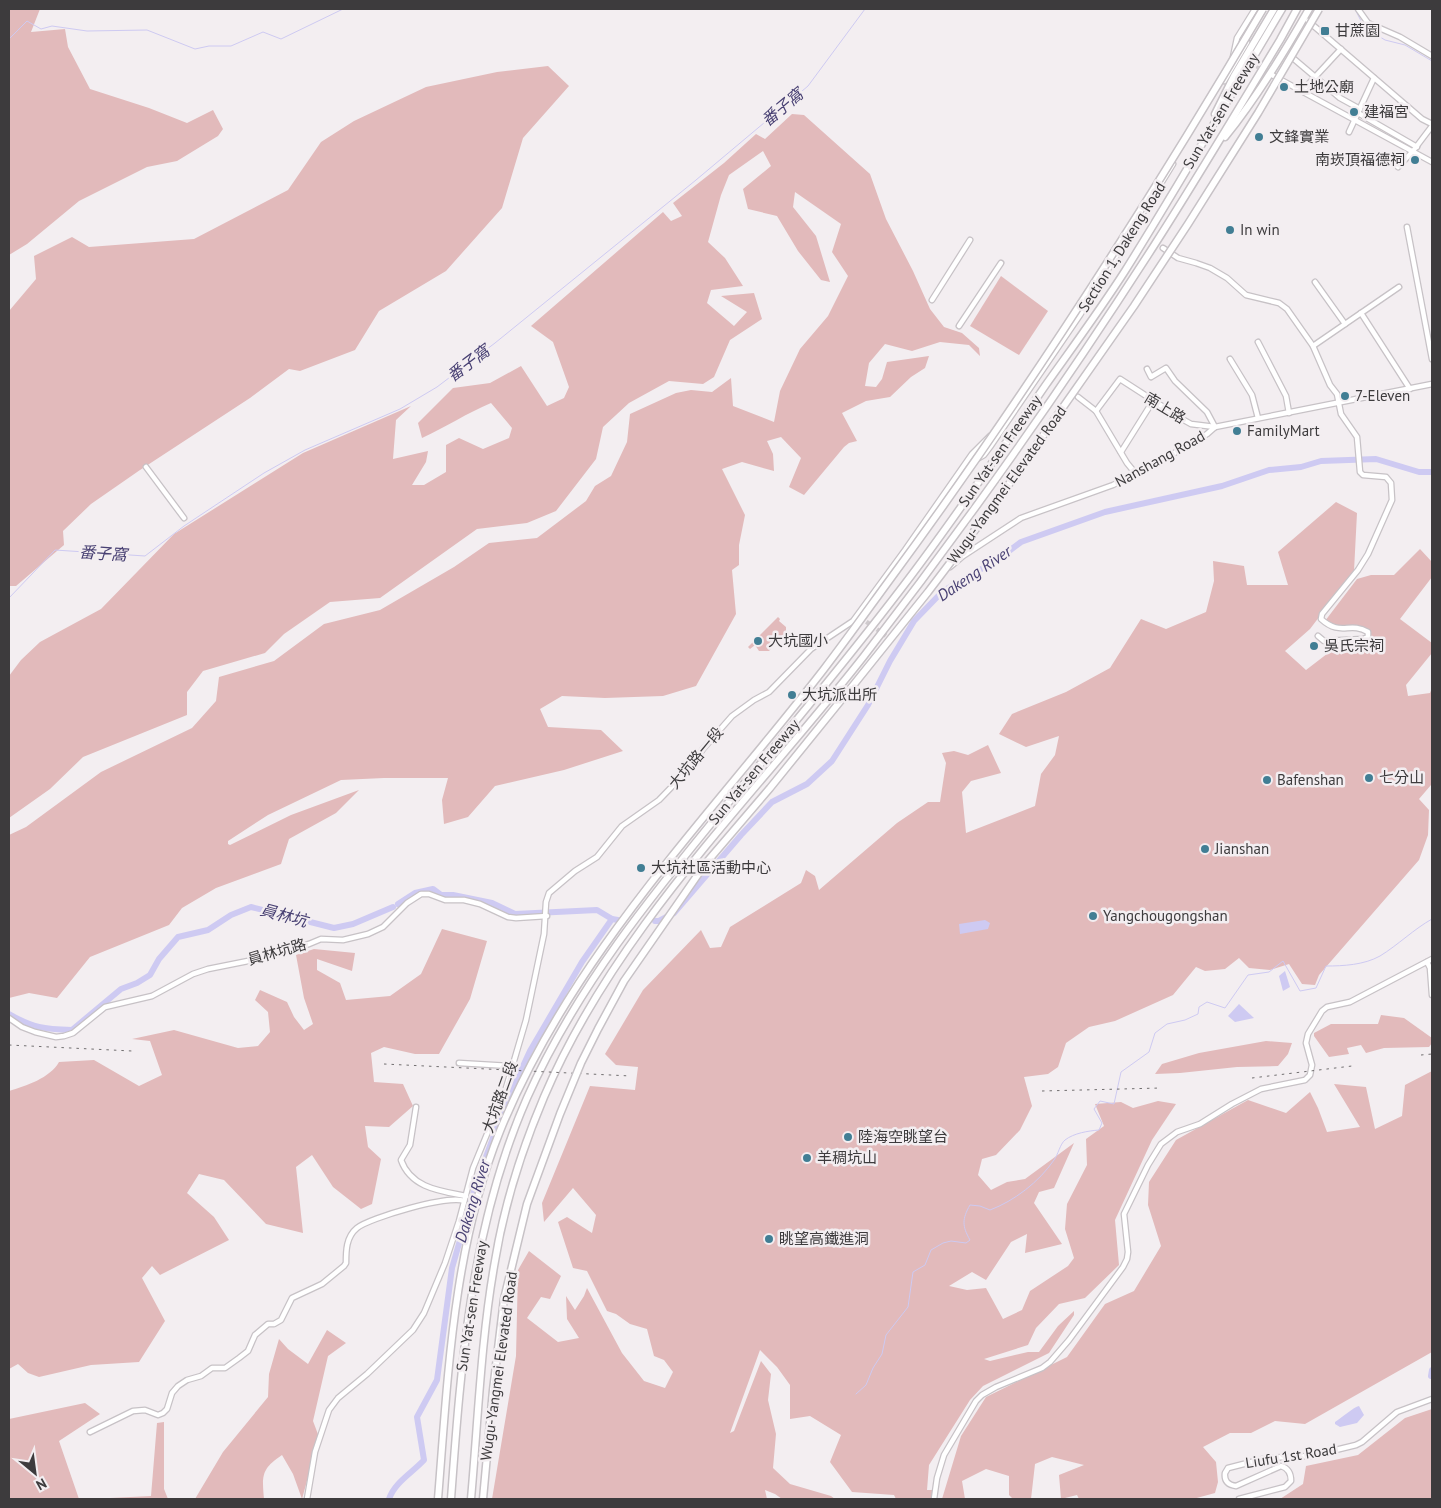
<svg xmlns="http://www.w3.org/2000/svg" width="1441" height="1508" font-family="'PT Sans','Noto Sans TC',sans-serif">
  <style>
    .green { fill: #e2babb }
    .water { fill: #cecaf2 }
    .lines { fill: none; stroke-linecap: round; stroke-linejoin: round }
    .stream { stroke: #cecaf2; stroke-width: 1 }
    .river { stroke: #cecaf2; stroke-width: 6 }
    .minor-tunnel { stroke: #cfcacd; stroke-width: 4.5; stroke-dasharray: 4.5 2; stroke-linecap: butt }
    .minor-casing { stroke: #c7c2c6; stroke-width: 7 }
    .highway-casing { stroke: #c7c2c6; stroke-width: 9 }
    .minor { stroke: #fff; stroke-width: 4.5 }
    .highway { stroke: #fff; stroke-width: 6 }
    .rail { stroke: #716e70; stroke-width: 1; stroke-dasharray: 2.5 5; stroke-linecap: butt }
    .highway-bridge-casing { stroke: #c7c2c6; stroke-width: 9; stroke-linecap: butt }
    .highway-bridge { stroke: #fff; stroke-width: 6 }
    .poi-dot { fill: #417e94; stroke: #f3eef1; stroke-width: 2 }
    .labels { text-anchor: middle; stroke-width: 5; stroke-linejoin: round; paint-order: stroke }
    .poi-label { font-size: 15px; fill: #3d3b3d; stroke: #f3eef1; text-anchor: start }
    .street-label { font-size: 15px; fill: #3d3b3d; stroke: #f3eef1 }
    .water-label { font-size: 16px; font-style: italic; fill: #484073; stroke: #f3eef1 }
  </style>
  <rect width="100%" height="100%" fill="#f3eef1"/>
  <g class="green">
    <path d="M9,9H40L31,32L65,29L68,47L90,89L149,108L187,123L213,110L223,129L218,136L177,161L147,167L79,201L27,244L9,255Z"/>
    <path d="M548,66L569,86L523,138L502,208L446,271L379,311L355,350L300,371L289,369L250,398L140,470L91,504L63,531L64,545L16,586H9V336L10,334L9,331V311L36,279L34,256L72,237L89,247L194,239L288,190L321,142L354,121L426,87L497,72Z"/>
    <path d="M792,114L804,115L870,174L886,219L913,271L930,309L944,327L962,333L979,348L980,356L969,345L940,342L912,351L885,344L869,363L865,386L876,387L882,379L887,362L929,356L925,368L911,377L890,397L866,401L842,413L857,441L849,443L844,447L804,495L789,487L801,458L781,437L767,441L773,454L774,471L742,462L722,469L745,515L739,545V565L732,570L736,614L696,686L663,696L605,698L562,696L540,709L548,727L601,730L623,751L564,770L495,786L468,817L444,824L442,800L448,778H384L341,780L268,815L228,841V844L230,845L291,815L359,790L336,813L289,839L281,864L216,888L182,908L169,925L90,957L57,998L29,993L9,998V835L26,827L101,772L192,728L216,701L219,677L274,661L324,624L380,610L454,567L489,543L537,538L586,501L595,486L611,476L627,442L630,414L676,393L691,390L712,392L731,378L733,406L774,422L780,391L800,349L828,316L848,276L832,252L841,224L795,192L793,207L816,236L830,282L821,280L798,251L777,216L748,209L743,189L771,166L763,151L729,175L721,195L708,242L725,258L743,286L711,290L707,303L734,326L747,312L721,296L754,293L762,319L730,340L714,377L703,384L669,381L629,403L603,427L596,459L556,511L527,523L477,529L380,598L330,602L284,634L265,653L203,671L187,692V715L83,757L50,789L9,818V676L21,660L40,642L101,609L174,534L303,453L411,406L396,420L393,459L428,451L426,462L412,485H424L446,472V445L459,438L483,449L509,438L512,428L491,403C467,413 446,427 422,438L418,423L453,388L490,383L521,366L547,406L564,398L569,387L553,342L531,326L663,212L671,221L682,216L673,203L724,163L756,134L765,139Z"/>
    <path d="M1001,276L1048,311L1019,355L970,326Z"/>
    <path d="M1336,502L1357,513L1354,571L1310,629L1285,651L1306,670L1336,647L1369,635L1361,628L1336,630L1325,621L1357,579L1371,575H1394L1420,549L1432,562V577L1400,619L1432,643V653L1406,685L1408,696L1430,693L1432,688V786L1431,785L1419,799L1429,810L1428,835L1419,860L1319,975L1315,985L1302,984L1289,964L1270,970L1249,968L1239,958L1225,969L1205,971L1196,967L1173,995L1115,1021L1089,1027L1066,1043L1058,1067L1048,1074L1024,1077L1032,1106L1020,1130L996,1155L982,1159L978,1175L991,1190L1007,1182L1025,1179L1074,1143L1054,1188L1039,1192L1034,1203L1062,1244L1025,1253L1027,1234L1011,1242L986,1280L972,1272L949,1286L967,1290L986,1288L1003,1319L1022,1310L1030,1291L1068,1266L1074,1258L1065,1229L1067,1204L1087,1165L1086,1139L1104,1126L1095,1104L1121,1102L1133,1108L1158,1101L1176,1104L1152,1140L1115,1220L1119,1265L1085,1298L1059,1304L1036,1328L1028,1345L984,1359L990,1361L1028,1352H1039L1058,1326L1074,1311V1315L1049,1353L983,1386L970,1400L929,1465L927,1490H932V1499H896L894,1495L852,1492L830,1462L841,1435L810,1416L790,1419V1385L777,1367L760,1350L730,1433L734,1431L761,1361L771,1374L768,1400L776,1434L773,1468L790,1484L831,1496L835,1499H782L775,1494L765,1490L767,1499H492L516,1356L518,1270L529,1251L561,1276L550,1299L541,1297L527,1318L558,1342L579,1338L567,1319L566,1296L575,1310L584,1296L587,1288L622,1353L644,1381L665,1388L673,1372L664,1360L654,1356L647,1329L630,1324L616,1314L607,1311L587,1271L573,1268L558,1222L567,1217L592,1233L596,1215L573,1188L544,1222L542,1203L590,1086L635,1090L638,1067L616,1065L605,1054L643,990L701,930L710,948L721,947L730,927L801,883L806,870L815,876L819,890L897,823L928,802H940L946,763L942,753L954,751L968,755L988,745L1001,773L971,781L962,792L966,833L1035,806L1041,774L1055,755L1059,736L1026,747L999,734L1012,714L1066,692L1110,668L1141,619L1166,629L1206,612L1214,581L1213,561L1244,566L1247,585H1288L1278,552Z"/>
    <path d="M778,617L780,619L779,621L786,627V632L769,651H759L755,645L750,649L748,647Z"/>
    <path d="M442,929L487,941L470,999L439,1054H415L384,1047L371,1053L374,1082L403,1084L413,1106L389,1127L365,1126L368,1147L381,1159L372,1204L361,1209L333,1187L312,1155L296,1167L303,1233L266,1224L224,1180L199,1174L187,1193L214,1217L229,1240L160,1275L152,1266L142,1278L165,1321L139,1362L91,1365L39,1377L28,1373L18,1364L9,1369V1091C26,1086 50,1078 59,1062L94,1060L139,1086L162,1075L150,1041L132,1039L174,1030L238,1048L258,1046L270,1032L268,1012L255,1000L260,990L287,1002L294,1017L304,1030L313,1024L304,998L296,955L314,949L355,953L352,971L317,959V970L340,983L346,1000L390,996L421,974Z"/>
    <path d="M1381,1015L1404,1018L1432,1038V1043L1429,1047L1384,1048L1366,1053L1361,1045L1347,1048L1349,1054L1329,1057L1314,1036V1033L1331,1024H1378Z"/>
    <path d="M1266,1041L1292,1043L1288,1054L1278,1066L1237,1067L1180,1073L1155,1074L1162,1064L1199,1053Z"/>
    <path d="M1432,1071V1352L1305,1424L1275,1421L1251,1433H1230L1203,1447L1216,1462L1218,1482L1215,1493L1193,1499H1079L1077,1495L1061,1499L1059,1475L1084,1465L1052,1457L1035,1464L1031,1499H1013L1009,1495V1476L986,1469L962,1481L965,1499H942L961,1436L986,1397L1067,1357L1105,1304L1134,1291L1161,1246L1148,1205L1149,1182L1176,1140L1248,1100L1286,1113L1310,1092L1318,1108L1327,1132L1360,1127L1334,1084L1366,1087L1375,1129L1402,1116L1405,1085Z"/>
    <path d="M327,1330L346,1343L328,1356L313,1421L319,1437L302,1499L293,1474L282,1455C261,1469 262,1476 264,1499H195L223,1452L268,1397L269,1374L279,1339L288,1349L308,1364Z"/>
    <path d="M85,1403L100,1414L59,1441L79,1499H9V1419Z"/>
    <path d="M1432,1409V1499H1280L1303,1484L1306,1466L1358,1455L1405,1418Z"/>
    <path d="M164,1422V1489L168,1499H90L151,1496L157,1423Z"/>
  </g>
  <g class="water">
    <path d="M985,920L990,923L988,929L960,934L959,924Z"/>
    <path d="M1285,971L1290,987L1283,991L1279,976Z"/>
    <path d="M1239,1004L1254,1018L1235,1022L1228,1016Z"/>
    <path d="M1359,1406L1364,1415L1357,1423L1340,1427L1335,1424V1422C1341,1418 1354,1407 1359,1406Z"/>
  </g>
  <g class="lines">
    <g class="stream">
      <path d="M1355,9L1364,27L1385,40L1405,45L1432,61"/>
      <path d="M9,39L27,21L41,29L52,26L87,31L147,30L195,49L209,46H231L263,32L281,39L343,9"/>
      <path d="M9,598L55,550L145,556L184,526L264,473L305,450L400,409L437,387L495,343L696,180L808,86L865,9"/>
      <path d="M856,1394L866,1385L873,1368L882,1354L886,1335L908,1307L913,1272L925,1265L931,1250L943,1243L951,1241L966,1243L970,1240C962,1226 962,1219 970,1205L980,1206L990,1210C1014,1201 1039,1182 1054,1160C1058,1155 1060,1144 1065,1140C1074,1133 1088,1131 1099,1130L1102,1123L1094,1109L1100,1101L1114,1104L1121,1072L1149,1052L1155,1033L1167,1024L1185,1020L1198,1014L1199,1007L1207,1002L1225,1008L1248,975L1269,972L1283,961L1300,991L1316,988L1326,966C1343,966 1364,965 1380,956C1398,945 1414,929 1432,919"/>
    </g>
    <g class="river">
      <path d="M398,904L415,893L433,889L441,895H453L492,903L515,914L597,910L612,919L618,920"/>
      <path d="M655,921H659L674,913L741,835L772,802L807,784L832,761L868,705L890,661L914,621L943,591L997,560L1021,542L1105,512L1222,486L1269,470L1301,467L1321,461L1376,459L1419,472H1432"/>
      <path d="M9,1014C33,1028 44,1029 72,1030L121,989L137,983L150,975L159,959L178,937L208,930L231,915L251,907L334,928L353,924L393,907"/>
      <path d="M1431,1376L1432,1370"/>
      <path d="M389,1499C395,1482 412,1473 424,1460L417,1417L437,1380L452,1268L477,1181L506,1103L530,1051L582,962L612,919"/>
    </g>
    <g class="minor-tunnel">
      <path d="M1249,62L1271,74"/>
      <path d="M861,618L888,637"/>
    </g>
    <g class="minor-casing">
      <g id="minor">
        <path d="M1358,9L1368,23L1400,37L1432,56"/>
        <path d="M1308,21L1422,119L1432,124"/>
        <path d="M1233,57L1237,38L1255,9"/>
        <path d="M1294,59L1340,98L1360,109"/>
        <path d="M1272,75L1432,162"/>
        <path d="M1224,81L1247,42"/>
        <path d="M1302,91L1341,49"/>
        <path d="M1358,113L1417,147"/>
        <path d="M1349,132L1374,78"/>
        <path d="M1398,167L1413,151L1432,126"/>
        <path d="M1407,227L1432,359"/>
        <path d="M1163,248L1178,258L1196,263L1210,268L1227,278L1246,295L1279,303L1287,309L1313,346L1330,385L1337,394L1341,414L1357,437L1360,472L1363,475L1386,477L1391,483L1392,500L1368,554L1358,570L1322,614L1321,619C1341,637 1349,621 1368,632V637L1363,639L1324,641L1318,636"/>
        <path d="M1315,282L1345,324"/>
        <path d="M932,300L970,240"/>
        <path d="M1361,313L1410,389"/>
        <path d="M959,326L1001,263"/>
        <path d="M1258,342L1286,396L1289,413"/>
        <path d="M1313,346L1399,287"/>
        <path d="M1230,359L1252,395L1258,418"/>
        <path d="M1147,369L1151,377L1166,368L1175,381L1207,412L1215,427"/>
        <path d="M1078,397L1096,411L1127,463L1136,474"/>
        <path d="M1096,411L1120,379L1182,419L1191,424L1215,427L1432,384"/>
        <path d="M1000,428L1007,421"/>
        <path d="M1121,452L1153,401"/>
        <path d="M977,459L984,455L990,447L1080,315L1173,164"/>
        <path d="M146,467L184,518"/>
        <path d="M950,567L963,556L1021,518L1113,485L1164,459L1207,434L1215,427"/>
        <path d="M1427,962L1430,968L1432,995"/>
        <path d="M9,1018L22,1027L35,1032L56,1037L64,1036L73,1033L105,1007L152,996L193,974L208,969L253,960L280,951L309,944L321,939L343,940L368,934L383,927L407,903L421,894H429L445,900H464L480,904L508,917L516,918L547,916"/>
        <path d="M459,1063L512,1066"/>
        <path d="M416,1107L410,1145L401,1160C411,1188 440,1191 466,1196"/>
        <path d="M90,1432L133,1411L145,1410L158,1415L163,1413L167,1409L172,1393L178,1386L187,1380L201,1376L212,1368H225L239,1358L248,1351L255,1335L268,1324H274L281,1320L292,1298L322,1284L344,1266L346,1263C346,1251 346,1237 357,1228C369,1218 450,1194 464,1201"/>
        <path d="M307,1499L315,1452L329,1410L338,1398L367,1374L413,1330L424,1313L445,1263L459,1221L473,1168L506,1088L526,1020L544,934L546,902L549,893L575,871L597,857L622,826L659,800L689,769L703,749L732,716L754,700L769,692L811,649L853,621L905,550L972,454L990,436"/>
        <path d="M934,1499L937,1478L944,1455L976,1401L982,1395L996,1387L1042,1368L1050,1362L1069,1340L1123,1267L1127,1259L1128,1252L1124,1214L1148,1165L1161,1144L1177,1132L1200,1124L1232,1104L1261,1089L1305,1080L1310,1075L1312,1065L1306,1043L1308,1034L1322,1011L1327,1007L1350,1002L1432,959"/>
        <path d="M1239,1499L1285,1487L1291,1481C1291,1474 1288,1468 1281,1466L1236,1486C1228,1485 1224,1481 1225,1473L1228,1468L1267,1458L1311,1456L1356,1445L1362,1442L1397,1412L1432,1399"/>
      </g>
    </g>
    <g class="highway-casing">
      <g id="highway">
        <path d="M1215,114L1234,76L1274,9"/>
        <path d="M1225,137C1257,97 1284,53 1309,9"/>
        <path d="M451,1499C461,1363 471,1225 527,1098C576,988 652,895 728,803C788,731 847,660 904,585C953,521 999,453 1045,386C1072,348 1100,310 1125,271C1179,185 1230,96 1282,9"/>
        <path d="M471,1499C478,1421 481,1338 495,1261C504,1206 522,1149 544,1097C616,928 752,799 864,656C967,523 1064,386 1155,244C1198,177 1239,108 1280,40L1297,9"/>
      </g>
    </g>
    <use href="#minor" class="minor"/>
    <use href="#highway" class="highway"/>
    <g class="rail">
      <path d="M9,1045L132,1051"/>
      <path d="M1421,1055L1432,1054"/>
      <path d="M384,1064L631,1076"/>
      <path d="M1252,1078L1352,1066"/>
      <path d="M1042,1091L1161,1088"/>
    </g>
    <g class="highway-bridge-casing">
      <g id="highway-bridge">
        <path d="M438,1499C448,1376 453,1247 500,1131C572,954 709,818 824,669C847,639 869,608 891,578C1026,395 1148,204 1263,9"/>
        <path d="M483,1499L493,1390L504,1299L527,1204L560,1114L581,1063L598,1029L624,981L706,863L770,788L855,683L928,592L1000,497L1134,306L1188,224L1258,113L1319,9"/>
      </g>
    </g>
    <use href="#highway-bridge" class="highway-bridge"/>
  </g>
  <g class="poi-dot">
    <rect x="1320" y="26" width="10" height="10" rx="2.5"/>
    <circle cx="1284" cy="87" r="5"/>
    <circle cx="1354" cy="112" r="5"/>
    <circle cx="1259" cy="137" r="5"/>
    <circle cx="1415" cy="160" r="5"/>
    <circle cx="1230" cy="230" r="5"/>
    <circle cx="1345" cy="396" r="5"/>
    <circle cx="1237" cy="431" r="5"/>
    <circle cx="758" cy="641" r="5"/>
    <circle cx="1314" cy="646" r="5"/>
    <circle cx="792" cy="695" r="5"/>
    <circle cx="1369" cy="778" r="5"/>
    <circle cx="1267" cy="780" r="5"/>
    <circle cx="1205" cy="849" r="5"/>
    <circle cx="641" cy="868" r="5"/>
    <circle cx="1093" cy="916" r="5"/>
    <circle cx="848" cy="1137" r="5"/>
    <circle cx="807" cy="1158" r="5"/>
    <circle cx="769" cy="1239" r="5"/>
  </g>
  <g class="labels">
    <g class="poi-label">
      <text x="1335" y="36">甘蔗園</text>
      <text x="1294" y="92">土地公廟</text>
      <text x="1364" y="117">建福宮</text>
      <text x="1269" y="142">文鋒實業</text>
      <text x="1405" y="165" text-anchor="end">南崁頂福德祠</text>
      <text x="1240" y="235">In win</text>
      <text x="1355" y="401">7-Eleven</text>
      <text x="1247" y="436">FamilyMart</text>
      <text x="768" y="646">大坑國小</text>
      <text x="1324" y="651">吳氏宗祠</text>
      <text x="802" y="700">大坑派出所</text>
      <text x="1379" y="783">七分山</text>
      <text x="1277" y="785">Bafenshan</text>
      <text x="1215" y="854">Jianshan</text>
      <text x="651" y="873">大坑社區活動中心</text>
      <text x="1103" y="921">Yangchougongshan</text>
      <text x="858" y="1142">陸海空眺望台</text>
      <text x="817" y="1163">羊稠坑山</text>
      <text x="779" y="1244">眺望高鐵進洞</text>
    </g>
    <g class="street-label">
      <text transform="translate(1221 111) rotate(-59)" y="5">Sun Yat-sen Freeway</text>
      <text transform="translate(1122 247) rotate(-58)" y="5">Section 1, Dakeng Road</text>
      <text transform="translate(1165 408) rotate(31)" y="5">南上路</text>
      <text transform="translate(1000 451) rotate(-55)" y="5">Sun Yat-sen Freeway</text>
      <text transform="translate(1160 459) rotate(-29)" y="5">Nanshang Road</text>
      <text transform="translate(1007 485) rotate(-54)" y="5">Wugu-Yangmei Elevated Road</text>
      <text transform="translate(696 758) rotate(-50)" y="5">大坑路一段</text>
      <text transform="translate(754 772) rotate(-50)" y="5">Sun Yat-sen Freeway</text>
      <text transform="translate(277 952) rotate(-16)" y="5">員林坑路</text>
      <text transform="translate(500 1097) rotate(-70)" y="5">大坑路二段</text>
      <text transform="translate(472 1306) rotate(-81)" y="5">Sun Yat-sen Freeway</text>
      <text transform="translate(499 1366) rotate(-82)" y="5">Wugu-Yangmei Elevated Road</text>
      <text transform="translate(1291 1456) rotate(-9)" y="5">Liufu 1st Road</text>
    </g>
    <g class="water-label">
      <text transform="translate(782 107) rotate(-40)" y="6">番子窩</text>
      <text transform="translate(468 363) rotate(-37)" y="6">番子窩</text>
      <text transform="translate(103 553) rotate(4)" y="6">番子窩</text>
      <text transform="translate(974 573) rotate(-34)" y="6">Dakeng River</text>
      <text transform="translate(284 915) rotate(15)" y="6">員林坑</text>
      <text transform="translate(472 1201) rotate(-73)" y="6">Dakeng River</text>
    </g>
  </g>
  <rect width="1441" height="1508" fill="none" stroke="#3d3b3d" stroke-width="20"/>
  <g transform="translate(35 1473) rotate(151)" stroke="#f3eef1" stroke-width="4" paint-order="stroke">
  <path d="M0-4L9 19L0 12L-9 19Z" fill="#3d3b3d"/>
  <text y="-8" font-size="14" font-weight="bold" text-anchor="middle" fill="#3d3b3d">N</text>
  </g>
</svg>
